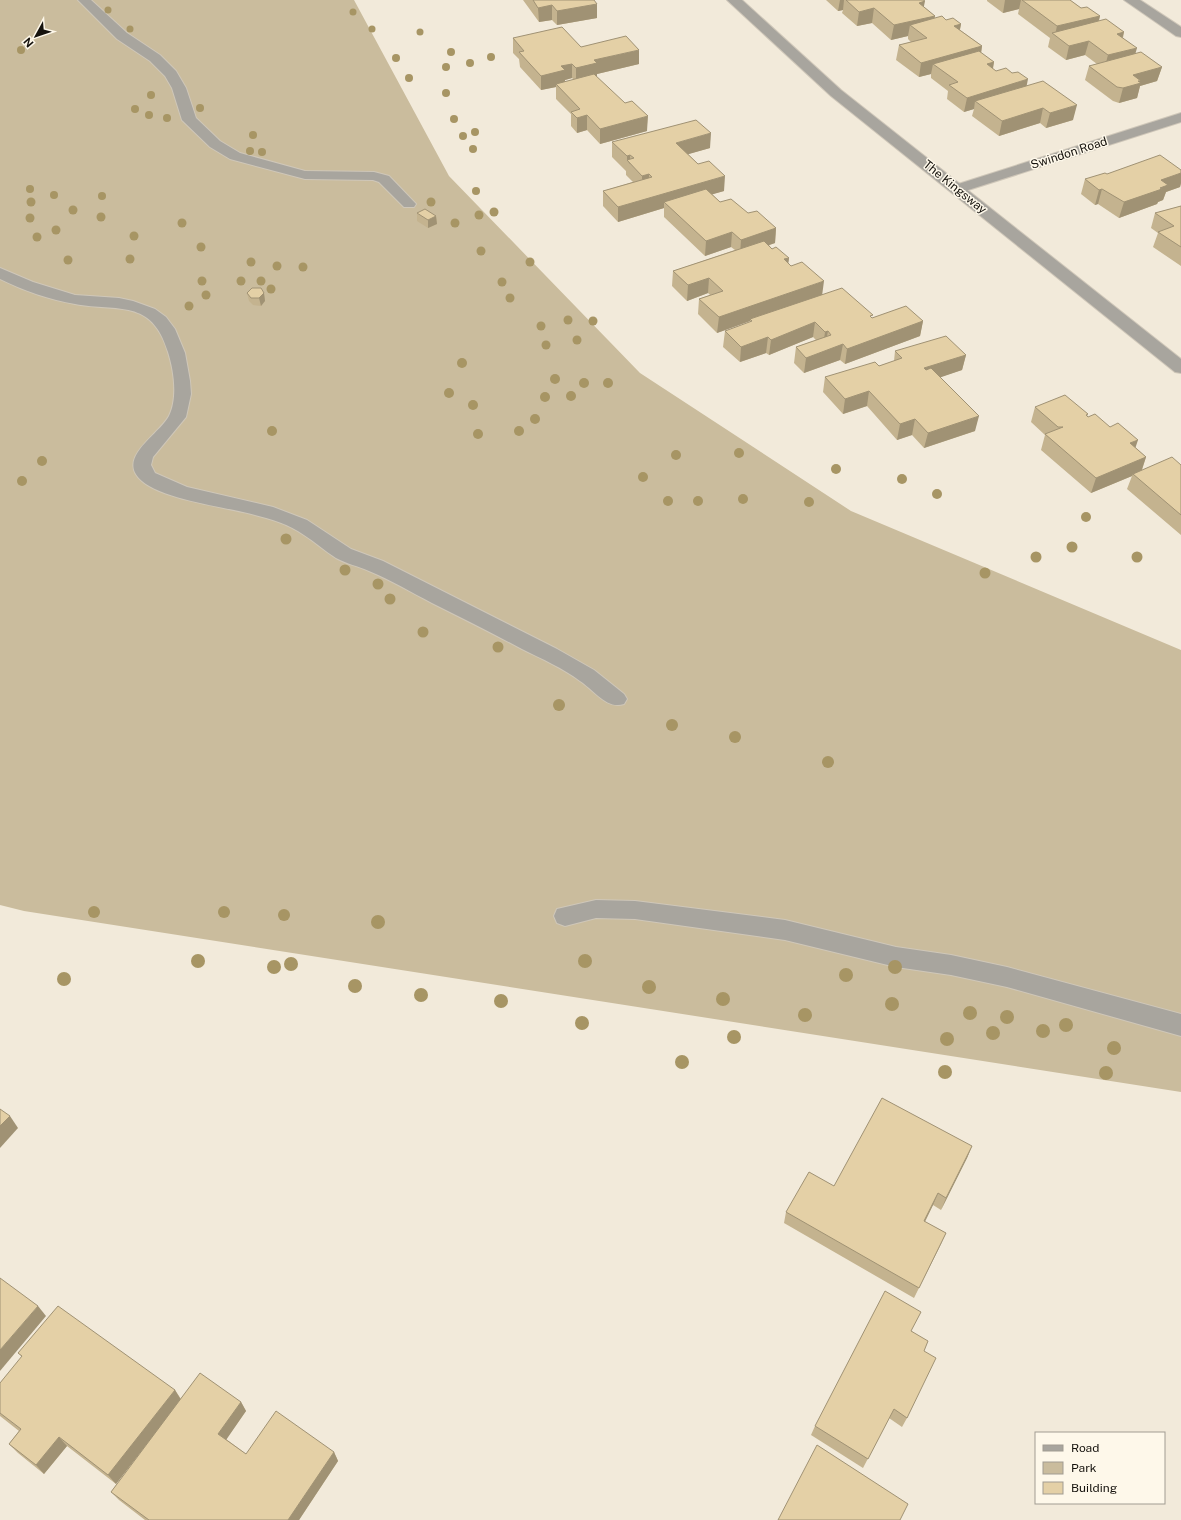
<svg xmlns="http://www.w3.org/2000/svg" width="1181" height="1520" font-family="'Public Sans',sans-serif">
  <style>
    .green { fill: #cabc9d }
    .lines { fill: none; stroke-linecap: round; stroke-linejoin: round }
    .service-casing { stroke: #cfc7b9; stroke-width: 2 }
    .minor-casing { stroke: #cfc7b9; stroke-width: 2 }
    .tertiary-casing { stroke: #cfc7b9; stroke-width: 2 }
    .service { fill: #a8a59e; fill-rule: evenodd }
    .minor { fill: #a8a59e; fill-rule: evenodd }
    .tertiary { fill: #a8a59e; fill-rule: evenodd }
    .tree { fill: #a79564 }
    .wall { fill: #c4b38f; fill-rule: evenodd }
    .shaded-wall { fill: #a09274 }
    .building { fill: #e4d0a6; stroke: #a09274 }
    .labels { text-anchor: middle; stroke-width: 3; stroke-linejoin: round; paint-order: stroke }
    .far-street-label { font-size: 12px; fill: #15120d; stroke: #fef8ea }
  </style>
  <rect width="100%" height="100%" fill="#f2eada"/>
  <path class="green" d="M0,0H354L449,176L640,373L851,511L1181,650V1092L24,911L0,905Z"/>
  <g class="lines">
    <g class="service-casing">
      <g id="service">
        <path d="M78,0H91L127,33L160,55L176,71L186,88L196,118L220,141L240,153L305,171L374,172L389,176L416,204L414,207H404L379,182L373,180L305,179L230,159L210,147L182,120L172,88L165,76L150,61L117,39Z"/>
        <path d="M0,268L33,282L75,295L119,298L133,301L155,309L166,317L175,329L185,353L190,381L191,394L186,417L153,457L151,465L155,473L187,487L273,507L307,520L351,549L383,561L557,649L594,670L624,694L627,699L624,704C607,710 594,690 580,681C563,668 542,659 522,649C492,633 462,618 432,603C411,592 391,580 369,571C358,566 347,564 336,558C325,551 315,542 304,535C286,522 264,517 243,512C217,506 161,498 142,481C115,458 159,435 169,416C178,398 174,371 168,352C152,298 118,312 75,304C51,300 22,290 0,279Z"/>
        <path d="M596,900L635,901L785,920L896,947L951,955L1007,967L1181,1014V1036L1007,987L951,975L896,967L785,940L635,919L596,918L565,926L557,923L554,916L557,909Z"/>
      </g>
    </g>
    <g class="minor-casing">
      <g id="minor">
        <path d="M1124,0H1140L1181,27V37L1176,36Z"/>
        <path d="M1181,113V122L962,192H952L949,189L952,186Z"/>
      </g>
    </g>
    <g class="tertiary-casing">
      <path id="tertiary" d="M727,0H742L841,90L1181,359V373L1175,372L831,96Z"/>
    </g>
    <use href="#service" class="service"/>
    <use href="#minor" class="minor"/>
    <use href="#tertiary" class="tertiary"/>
  </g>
  <g class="tree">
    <circle cx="108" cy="10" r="3.5"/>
    <circle cx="353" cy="12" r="3.5"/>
    <circle cx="130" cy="29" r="3.5"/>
    <circle cx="372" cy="29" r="3.5"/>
    <circle cx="420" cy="32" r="3.5"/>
    <circle cx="21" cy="50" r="4"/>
    <circle cx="451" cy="52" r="4"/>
    <circle cx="491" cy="57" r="4"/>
    <circle cx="396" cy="58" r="4"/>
    <circle cx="470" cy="63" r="4"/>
    <circle cx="446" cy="67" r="4"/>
    <circle cx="409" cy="78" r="4"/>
    <circle cx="446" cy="93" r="4"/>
    <circle cx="151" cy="95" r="4"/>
    <circle cx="200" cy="108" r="4"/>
    <circle cx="135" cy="109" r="4"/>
    <circle cx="149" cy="115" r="4"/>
    <circle cx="167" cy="118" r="4"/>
    <circle cx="454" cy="119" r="4"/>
    <circle cx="475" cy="132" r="4"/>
    <circle cx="253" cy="135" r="4"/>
    <circle cx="463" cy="136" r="4"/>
    <circle cx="473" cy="149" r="4"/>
    <circle cx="250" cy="151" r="4"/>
    <circle cx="262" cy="152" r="4"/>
    <circle cx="30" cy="189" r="4"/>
    <circle cx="476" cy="191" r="4"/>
    <circle cx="54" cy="195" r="4"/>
    <circle cx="102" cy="196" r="4"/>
    <circle cx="31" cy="202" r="4.5"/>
    <circle cx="431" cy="202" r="4.5"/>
    <circle cx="73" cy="210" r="4.5"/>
    <circle cx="494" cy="212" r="4.5"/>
    <circle cx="479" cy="215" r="4.5"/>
    <circle cx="101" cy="217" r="4.5"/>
    <circle cx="30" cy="218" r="4.5"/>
    <circle cx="182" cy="223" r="4.5"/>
    <circle cx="455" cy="223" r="4.5"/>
    <circle cx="56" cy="230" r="4.5"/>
    <circle cx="134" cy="236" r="4.5"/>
    <circle cx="37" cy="237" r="4.5"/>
    <circle cx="201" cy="247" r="4.5"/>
    <circle cx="481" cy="251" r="4.5"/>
    <circle cx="130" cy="259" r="4.5"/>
    <circle cx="68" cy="260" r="4.5"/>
    <circle cx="251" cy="262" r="4.5"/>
    <circle cx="530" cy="262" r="4.5"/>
    <circle cx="277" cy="266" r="4.5"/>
    <circle cx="303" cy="267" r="4.5"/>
    <circle cx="202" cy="281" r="4.5"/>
    <circle cx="241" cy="281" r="4.5"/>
    <circle cx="261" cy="281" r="4.5"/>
    <circle cx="502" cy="282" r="4.5"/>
    <circle cx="271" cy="289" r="4.5"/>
    <circle cx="206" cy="295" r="4.5"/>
    <circle cx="510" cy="298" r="4.5"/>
    <circle cx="189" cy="306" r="4.5"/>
    <circle cx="568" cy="320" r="4.5"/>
    <circle cx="593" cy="321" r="4.5"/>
    <circle cx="541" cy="326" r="4.5"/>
    <circle cx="577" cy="340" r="4.5"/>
    <circle cx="546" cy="345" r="4.5"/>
    <circle cx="462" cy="363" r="5"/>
    <circle cx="555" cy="379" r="5"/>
    <circle cx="584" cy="383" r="5"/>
    <circle cx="608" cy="383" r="5"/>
    <circle cx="449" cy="393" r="5"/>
    <circle cx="571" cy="396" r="5"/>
    <circle cx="545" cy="397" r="5"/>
    <circle cx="473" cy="405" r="5"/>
    <circle cx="535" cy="419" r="5"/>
    <circle cx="272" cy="431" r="5"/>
    <circle cx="519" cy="431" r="5"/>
    <circle cx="478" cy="434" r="5"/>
    <circle cx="739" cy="453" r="5"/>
    <circle cx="676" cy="455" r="5"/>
    <circle cx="42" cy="461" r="5"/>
    <circle cx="836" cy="469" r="5"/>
    <circle cx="643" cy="477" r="5"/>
    <circle cx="902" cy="479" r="5"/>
    <circle cx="22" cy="481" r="5"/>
    <circle cx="937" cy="494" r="5"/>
    <circle cx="743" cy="499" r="5"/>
    <circle cx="668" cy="501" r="5"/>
    <circle cx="698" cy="501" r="5"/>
    <circle cx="809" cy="502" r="5"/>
    <circle cx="1086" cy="517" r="5"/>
    <circle cx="286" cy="539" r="5.5"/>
    <circle cx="1072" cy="547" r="5.5"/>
    <circle cx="1036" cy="557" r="5.5"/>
    <circle cx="1137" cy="557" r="5.5"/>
    <circle cx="345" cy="570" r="5.5"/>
    <circle cx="985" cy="573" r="5.5"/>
    <circle cx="378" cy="584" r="5.5"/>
    <circle cx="390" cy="599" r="5.5"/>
    <circle cx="423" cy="632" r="5.5"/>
    <circle cx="498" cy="647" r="5.5"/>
    <circle cx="559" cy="705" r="6"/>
    <circle cx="672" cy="725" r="6"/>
    <circle cx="735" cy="737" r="6"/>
    <circle cx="828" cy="762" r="6"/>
    <circle cx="94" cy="912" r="6"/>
    <circle cx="224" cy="912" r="6"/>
    <circle cx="284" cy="915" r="6"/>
    <circle cx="378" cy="922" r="7"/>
    <circle cx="198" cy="961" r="7"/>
    <circle cx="585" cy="961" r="7"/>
    <circle cx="291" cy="964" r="7"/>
    <circle cx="274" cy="967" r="7"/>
    <circle cx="895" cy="967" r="7"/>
    <circle cx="846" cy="975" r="7"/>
    <circle cx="64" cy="979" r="7"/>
    <circle cx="355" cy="986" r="7"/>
    <circle cx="649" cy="987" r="7"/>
    <circle cx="421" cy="995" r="7"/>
    <circle cx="723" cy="999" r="7"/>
    <circle cx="501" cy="1001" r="7"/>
    <circle cx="892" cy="1004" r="7"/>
    <circle cx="970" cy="1013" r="7"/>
    <circle cx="805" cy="1015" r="7"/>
    <circle cx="1007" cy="1017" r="7"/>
    <circle cx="582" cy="1023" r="7"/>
    <circle cx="1066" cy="1025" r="7"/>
    <circle cx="1043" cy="1031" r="7"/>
    <circle cx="993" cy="1033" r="7"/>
    <circle cx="734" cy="1037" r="7"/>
    <circle cx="947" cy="1039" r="7"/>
    <circle cx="1114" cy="1048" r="7"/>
    <circle cx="682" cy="1062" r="7"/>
    <circle cx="945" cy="1072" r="7"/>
    <circle cx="1106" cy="1073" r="7"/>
  </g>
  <g class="wall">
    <path d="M523,0H594L597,18L557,25L552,20L539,22Z"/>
    <path d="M826,0H923L924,7L935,16L934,19L946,20L961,24L960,30L982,46L981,53L994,62L993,69L996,71L1027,86L1073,120L1046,128L1040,123L999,136L972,116L974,109L964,112L947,99L948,91L931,78V74L919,77L896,60L899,45L911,42L908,39V36L891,40L872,23L857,26L842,13L843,10L838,11Z"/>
    <path d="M987,0H1070L1081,8L1100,16L1099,21L1124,32L1123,38L1135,54L1162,67L1157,81L1140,86L1137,98L1119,103L1113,101L1085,80L1089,66L1097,64L1085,55L1066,60L1048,47L1050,38L1018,14L1019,9L1003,13L987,1Z"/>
    <path d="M513,38L581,47L639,64L597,74V77L647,131L600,144L587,130L577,133L571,126V114L556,99V87L541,90L520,67L519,59L513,53ZM572,78L574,80L565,82V80Z"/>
    <path d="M612,142L710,148L688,154L724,191L712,194L720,202L748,213L776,228L775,243L769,245L772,249L789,258L788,263L822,295L872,318L923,321L920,336L845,364L840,360L804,373L794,363L796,347L816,340L813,337L769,355L766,353L740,362L723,347L725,331L750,322V321L717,333L698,314L699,299L710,295L708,293L687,301L672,286L673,271L735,250L731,247L705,256L664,217V208L618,222L603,206V191L633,182L626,175V171L612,157Z"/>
    <path d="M1181,170V183L1180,187L1166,192L1163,200L1158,202L1157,204L1119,218L1098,204L1095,205L1081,194L1085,179L1107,174Z"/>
    <path d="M1181,206V266L1153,247L1158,233L1151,228L1155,213Z"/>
    <path d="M417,213L436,216L437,224L428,228L417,221Z"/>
    <path d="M247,293H264L265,301L261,306L253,305L249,301Z"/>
    <path d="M895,351L966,355L962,370L940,377L975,431L924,448L912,435L897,440L867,406L843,414L823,392L825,377L879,366L894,361Z"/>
    <path d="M1035,407L1088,414L1087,417L1136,448L1146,457L1142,470L1181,465V535L1127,489L1132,476L1091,493L1041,450L1045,435L1031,422Z"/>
    <path d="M972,1146L967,1158L941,1210L933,1205L925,1222L946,1233L914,1298L784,1223L786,1212L834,1186Z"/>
    <path d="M912,1331L924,1351L907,1418L902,1427L889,1418L863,1468L811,1435L815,1426Z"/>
    <path d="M18,1353L175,1390L181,1399L241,1402L246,1411L226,1439L246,1454L334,1452L338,1461L299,1520H145L119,1500L111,1492L160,1427L116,1484L67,1446L44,1474L18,1453L9,1444L19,1431L0,1416V1383L22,1357Z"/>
  </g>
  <g class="shaded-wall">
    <path d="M840,0H844L843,10L838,11Z"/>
    <path d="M1005,0H1021L1019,9L1003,13Z"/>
    <path d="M925,1L922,16L919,3Z"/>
    <path d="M597,4V18L557,25V11Z"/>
    <path d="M552,5V20L539,22L538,8Z"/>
    <path d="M874,8L872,23L857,26L859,12Z"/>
    <path d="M935,16L932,30L910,25L908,36L891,40L894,25Z"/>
    <path d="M1100,16L1096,30L1055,35L1057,26Z"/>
    <path d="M961,24L958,38L954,26Z"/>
    <path d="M1124,32L1120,46L1117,34Z"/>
    <path d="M1089,41L1085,55L1066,60L1069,46Z"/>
    <path d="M982,46L980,60L933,64L931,74L919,77L921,63Z"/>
    <path d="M1137,48L1133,62L1104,70L1108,55Z"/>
    <path d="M639,50V64L597,74V77L576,82V68L594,60Z"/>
    <path d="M994,62L991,77L987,64Z"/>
    <path d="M572,64V78L565,80V85L556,84V87L541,90V76L561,66Z"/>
    <path d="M1162,67L1157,81L1140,86L1137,98L1119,103L1123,88L1133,75Z"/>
    <path d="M1028,79L1025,94L975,101L974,109L964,112L967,98Z"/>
    <path d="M1077,105L1073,120L1046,128L1050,113Z"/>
    <path d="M1043,108L1040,123L999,136L1002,121Z"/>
    <path d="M587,115V130L577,133V118Z"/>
    <path d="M648,116L647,131L600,144V129Z"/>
    <path d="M711,133L710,148L675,158L676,143Z"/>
    <path d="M630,155V164L627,160V156Z"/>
    <path d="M1181,173V183L1180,187L1166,192L1163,200L1158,202L1157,204L1119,218L1124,202L1161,180Z"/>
    <path d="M649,174V189L642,191V176Z"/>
    <path d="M725,176L724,191L669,207L664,202V208L618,222V207Z"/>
    <path d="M1102,189L1098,204L1095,205L1099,190Z"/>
    <path d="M436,216L437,224L428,228V220Z"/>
    <path d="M776,228L775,243L740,255L741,240Z"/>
    <path d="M732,232L731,247L705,256L706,241Z"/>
    <path d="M789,258L787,273L784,259Z"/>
    <path d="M709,278L708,293L687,301L688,285Z"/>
    <path d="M824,281L822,296L750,319V321L717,333L719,317Z"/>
    <path d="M264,293L265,301L261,306L259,298Z"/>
    <path d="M923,321L920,336L845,364L847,349Z"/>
    <path d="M815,322L813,337L769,355L771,340Z"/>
    <path d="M828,331L825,347H823L825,332Z"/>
    <path d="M768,337L766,353L740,362L741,347Z"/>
    <path d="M843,344L840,360L804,373L806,358Z"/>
    <path d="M966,355L962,370L921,384L924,368Z"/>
    <path d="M869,391L867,406L843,414L845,399Z"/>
    <path d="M979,416L975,431L924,448L928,433Z"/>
    <path d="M915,419L912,435L897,440L900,424Z"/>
    <path d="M1138,440L1133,455L1130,443Z"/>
    <path d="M1146,457L1141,472L1133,474L1132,476L1091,493L1096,478Z"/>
    <path d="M10,1116L18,1128L0,1148V1126Z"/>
    <path d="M972,1146L967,1158L941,1210L946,1198Z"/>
    <path d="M938,1193L933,1205L919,1233L924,1221Z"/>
    <path d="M946,1233L941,1244L914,1298L919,1288Z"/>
    <path d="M38,1306L46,1316L0,1371V1350Z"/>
    <path d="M175,1390L181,1400L116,1484L108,1475Z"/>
    <path d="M241,1402L246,1411L224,1443L218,1434Z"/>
    <path d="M59,1437L67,1446L44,1474L36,1465Z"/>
    <path d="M334,1452L338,1461L299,1520H288Z"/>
  </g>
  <g class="building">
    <path d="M533,0H594L597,4L557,11L552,5L538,8Z"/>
    <path d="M846,0H923L925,1L919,3L935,16L894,25L874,8L859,12Z"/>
    <path d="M1022,0H1070L1081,8L1087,7L1100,16L1057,26Z"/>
    <path d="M942,16L946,20L953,18L961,24L954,26L982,46L921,63L899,45L927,38L910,25Z"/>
    <path d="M1106,19L1124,32L1117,34L1137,48L1108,55L1089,41L1069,46L1052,33Z"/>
    <path d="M562,27L581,47L626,36L639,50L594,60L597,63L576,68L572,64L561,66L565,70L541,76L519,52L524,51L513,38Z"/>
    <path d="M979,51L994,62L987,64L996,71L1006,68L1012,73L1018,72L1028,79L967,98L949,85L958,82L933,64Z"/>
    <path d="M1141,52L1162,67L1133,75L1141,81H1138L1141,83L1123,88L1117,87L1089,66Z"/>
    <path d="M594,74L625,103L632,101L648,116L600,129L587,115L577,118L571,112L580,109L556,84Z"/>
    <path d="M1043,81L1077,105L1050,113L1043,108L1002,121L975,101Z"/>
    <path d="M696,120L711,133L676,143L698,164L709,161L725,176L618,207L603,191L652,177L649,174L642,176L627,160L634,158L630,155L627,156L612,142Z"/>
    <path d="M1160,155L1181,170V173L1161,180L1168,185L1160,188L1162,189L1124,202L1102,189L1099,190L1085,179L1105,173L1107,174Z"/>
    <path d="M706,189L720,202L731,199L748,213L757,211L776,228L741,240L732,232L706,241L664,202Z"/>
    <path d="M1181,206V247L1158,232L1174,226L1155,213Z"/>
    <path d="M425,209L436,216L428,220L417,213Z"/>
    <path d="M764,241L772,249L776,247L789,258L784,259L791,266L802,262L824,281L719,317L699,299L723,291L709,278L688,285L673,271Z"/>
    <path d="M252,288H261L264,293L259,298H251L247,293Z"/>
    <path d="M842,288L873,315L870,316L872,318L906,306L923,321L847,349L843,344L806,358L796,347L831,335L828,331L825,332L815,322L771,340L768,337L741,347L725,331L752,321L750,319Z"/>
    <path d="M946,336L966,355L924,368L926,370L931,368L979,416L928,433L915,419L900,424L869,391L845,399L825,377L875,362L879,366L902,358L895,351Z"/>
    <path d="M1065,395L1088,414L1086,415L1088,417L1095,414L1110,427L1118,423L1138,440L1130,443L1146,457L1096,478L1045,434L1063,427H1058L1035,407Z"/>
    <path d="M1172,457L1181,465V515L1133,474Z"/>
    <path d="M882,1098L972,1146L946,1198L938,1193L924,1221L946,1233L919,1288L786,1212L809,1172L834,1186Z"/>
    <path d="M0,1109L10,1116L0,1126Z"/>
    <path d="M0,1278L38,1306L0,1350Z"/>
    <path d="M885,1291L921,1312L911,1331L928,1341L924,1351L936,1358L907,1418L894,1409L868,1459L815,1426Z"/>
    <path d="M58,1306L175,1390L108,1475L59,1437L36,1465L9,1444L21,1429L0,1413V1383L22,1356L18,1353Z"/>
    <path d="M200,1373L241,1402L218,1434L246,1454L276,1411L334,1452L288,1520H149L111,1492Z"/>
    <path d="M817,1445L908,1504L900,1520H778Z"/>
  </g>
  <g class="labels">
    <g class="far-street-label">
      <text transform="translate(1069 153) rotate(-18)" y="4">Swindon Road</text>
      <text transform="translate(955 187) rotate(39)" y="4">The Kingsway</text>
    </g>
  </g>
  <rect x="1035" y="1432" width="130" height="72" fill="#fef8ea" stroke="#a19c92"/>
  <rect x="1043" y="1445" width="20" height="6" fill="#a8a59e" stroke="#a19c92"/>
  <text x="1071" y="1452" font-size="12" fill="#15120d">Road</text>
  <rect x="1043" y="1462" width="20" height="12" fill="#cabc9d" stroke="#a19c92"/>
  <text x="1071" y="1472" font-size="12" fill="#15120d">Park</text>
  <rect x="1043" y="1482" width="20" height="12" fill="#e4d0a6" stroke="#a19c92"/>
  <text x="1071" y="1492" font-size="12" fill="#15120d">Building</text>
  <g transform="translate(36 36) rotate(230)" stroke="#fef8ea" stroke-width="3" paint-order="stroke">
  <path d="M0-3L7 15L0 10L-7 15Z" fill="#15120d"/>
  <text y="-6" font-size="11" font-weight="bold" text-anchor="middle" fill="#15120d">N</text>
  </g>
</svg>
